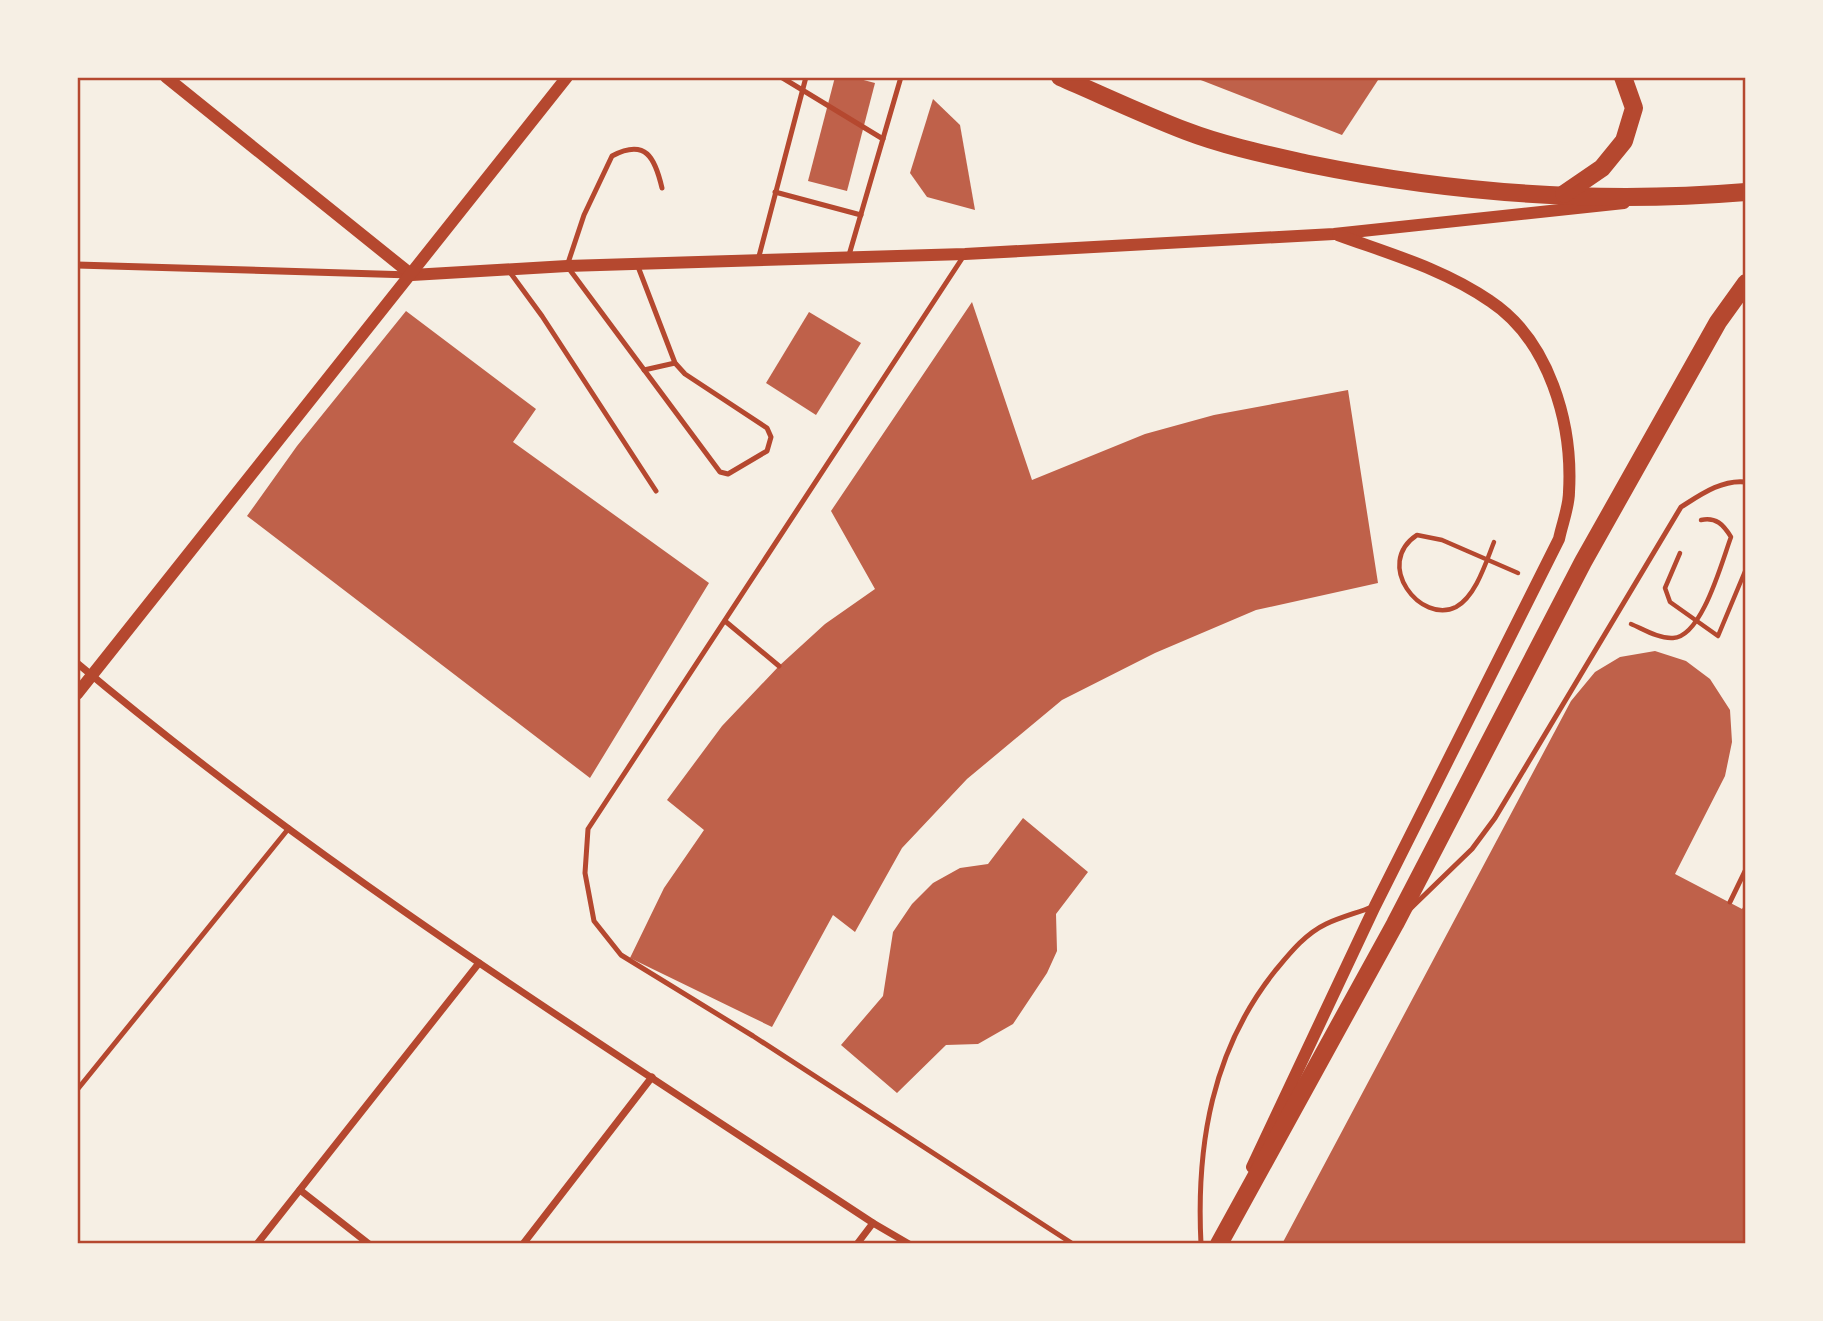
<svg xmlns="http://www.w3.org/2000/svg" width="1823" height="1321" font-family="'Sofia Sans Condensed',sans-serif">
  <style>
    .building { fill: #bf614a }
    .lines { fill: none; stroke-linecap: round; stroke-linejoin: round }
    .path { stroke: #b5482f; stroke-width: 4.5 }
    .service { stroke: #b5482f; stroke-width: 5 }
    .minor { stroke: #b5482f; stroke-width: 7 }
    .tertiary { stroke: #b5482f; stroke-width: 12 }
    .primary { stroke: #b5482f; stroke-width: 18 }
    .neatline { fill: none; stroke: #b5482f; stroke-width: 2.5 }
  </style>
  <rect width="100%" height="100%" fill="#f6efe4"/>
  <g class="building">
    <path d="M835,77H852L875,83L847,191L808,181Z"/>
    <path d="M1193,77H1380L1342,135Z"/>
    <path d="M933,99L960,125L975,210L927,197L910,173Z"/>
    <path d="M972,302L1032,480L1145,434L1214,415L1348,390L1378,583L1256,610L1155,653L1062,700L967,779L902,848L855,932L833,915L772,1027L630,958L664,888L704,830L667,800L722,726L779,666L825,624L875,589L831,511Z"/>
    <path d="M406,311L536,409L513,442L709,583L590,778L247,516L297,446Z"/>
    <path d="M809,312L861,343L816,415L766,383Z"/>
    <path d="M1655,651L1686,661L1710,679L1730,710L1732,742L1725,776L1675,874L1742,909L1746,902V1244H1282L1571,701L1595,672L1620,657Z"/>
    <path d="M1023,818L1088,872L1056,914L1057,951L1047,973L1013,1024L978,1044L946,1045L897,1093L841,1045L883,996L893,932L912,904L933,883L960,868L988,864Z"/>
  </g>
  <g class="lines">
    <g class="path">
      <path d="M1494,542C1486,562 1476,596 1456,607C1421,625 1373,564 1417,535L1442,540L1518,573"/>
      <path d="M1680,553L1665,588L1670,602L1718,636L1746,569"/>
      <path d="M1631,624C1643,629 1659,639 1673,638C1702,637 1722,561 1731,537C1723,524 1716,517 1701,520"/>
    </g>
    <g class="service">
      <path d="M781,77L883,139"/>
      <path d="M775,192L861,215"/>
      <path d="M849,255L901,77"/>
      <path d="M963,257L588,829L585,873L594,921L621,955L753,1036L1073,1244"/>
      <path d="M758,260L806,77"/>
      <path d="M637,264L675,363L685,374L767,428L771,437L767,451L728,474L720,472L567,266L584,215L612,156C646,138 655,158 662,188"/>
      <path d="M509,271L542,316L656,491"/>
      <path d="M644,370L675,363"/>
      <path d="M725,621L779,666"/>
      <path d="M1730,902L1746,869"/>
      <path d="M1409,910L1472,849L1495,818L1681,507C1700,495 1722,479 1746,482"/>
      <path d="M77,1090L289,828"/>
      <path d="M1201,1244C1196,1145 1212,1050 1275,971C1290,953 1305,934 1326,924C1341,917 1357,913 1372,907"/>
    </g>
    <g class="minor">
      <path d="M77,265L411,275"/>
      <path d="M77,663C325,872 603,1045 873,1223L909,1244"/>
      <path d="M300,1190L369,1244"/>
      <path d="M257,1244L479,963"/>
      <path d="M523,1244L652,1077"/>
      <path d="M857,1244L873,1223"/>
    </g>
    <g class="tertiary">
      <path d="M166,77L412,275L567,266L965,254L1334,234L1624,203"/>
      <path d="M77,694L567,77"/>
      <path d="M1252,1167L1375,906L1559,539C1562,524 1569,507 1569,492C1573,423 1549,340 1490,301C1444,269 1390,254 1338,235"/>
    </g>
    <g class="primary">
      <path d="M1060,77C1102,95 1144,115 1186,131C1225,146 1269,155 1309,164C1451,193 1601,204 1746,192"/>
      <path d="M1564,194L1602,168L1624,141L1634,108L1623,77"/>
      <path d="M1219,1244L1395,924L1583,562L1718,322L1746,283"/>
    </g>
  </g>
  <rect width="1823" height="1321" fill="none" stroke="#f6efe4" stroke-width="158"/>
  <rect x="79" y="79" width="1665" height="1163" class="neatline"/>
</svg>
